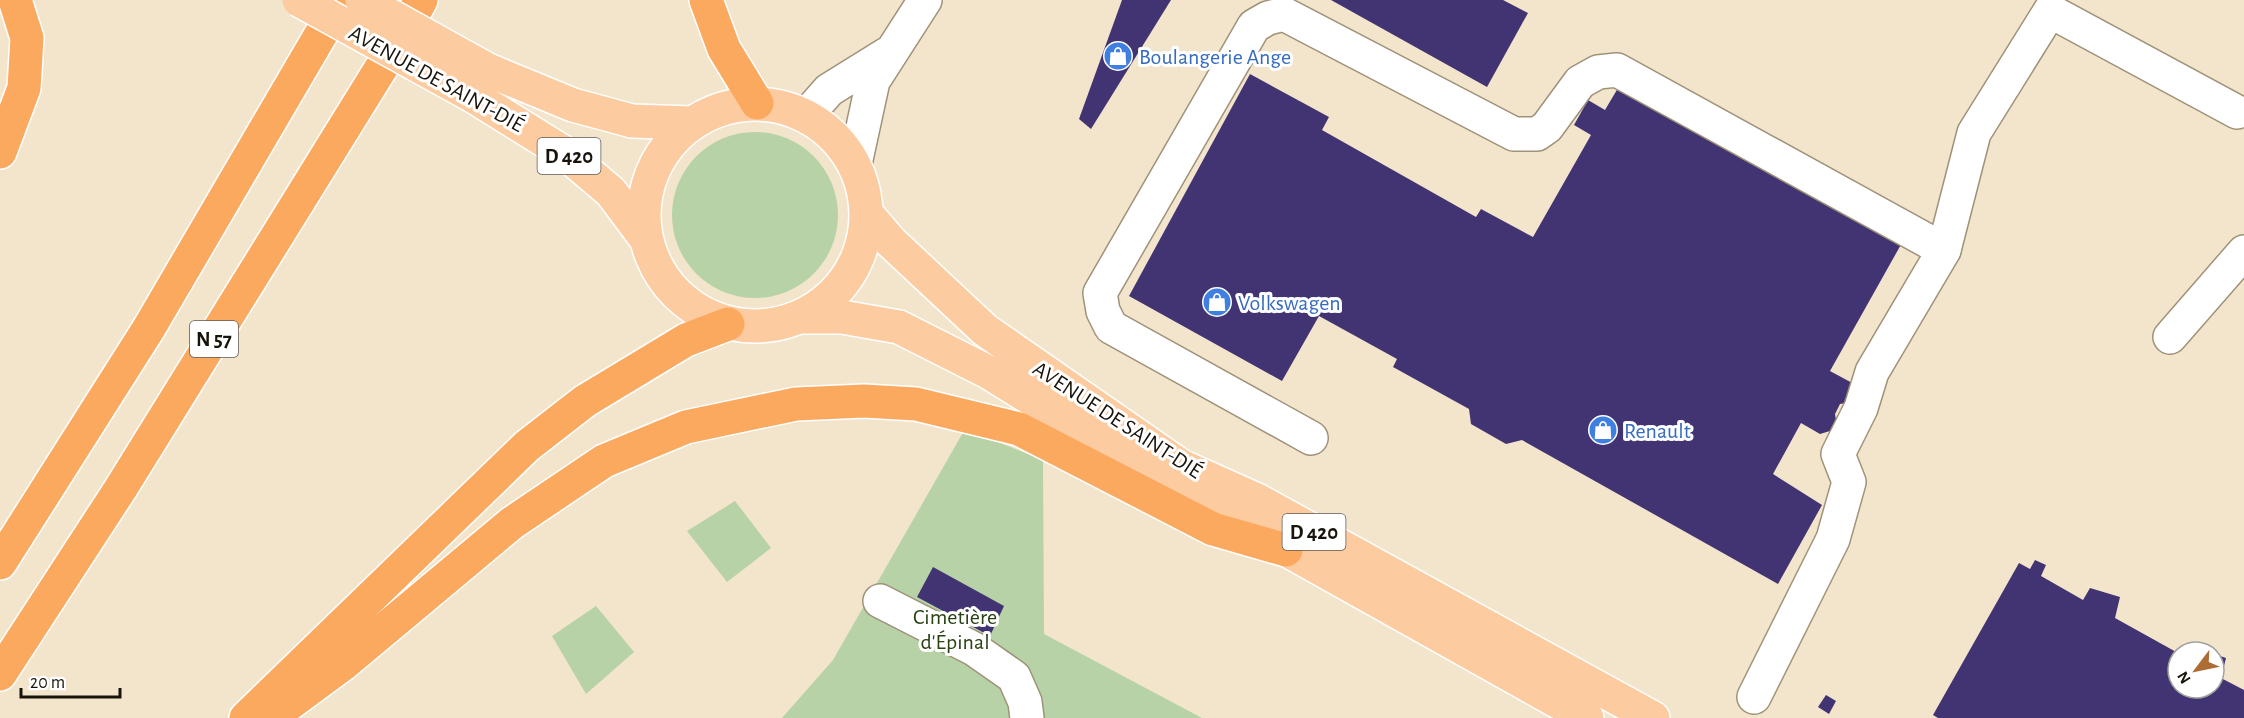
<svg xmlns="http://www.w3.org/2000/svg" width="2244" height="718" font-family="'Alegreya Sans',sans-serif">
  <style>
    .green { fill: #b7d2a6 }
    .building { fill: #423472 }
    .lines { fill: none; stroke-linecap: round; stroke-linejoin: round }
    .minor-casing { stroke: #9f927a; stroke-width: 36 }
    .major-casing { stroke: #fff; stroke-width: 36 }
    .highway-casing { stroke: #fff; stroke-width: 36 }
    .minor { stroke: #fff; stroke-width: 33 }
    .major { stroke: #fdcba0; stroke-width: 33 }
    .highway { stroke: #fca960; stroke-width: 33 }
    .major-bridge-casing { stroke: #fff; stroke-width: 36; stroke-linecap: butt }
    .major-bridge { stroke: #fdcba0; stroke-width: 33 }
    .labels { text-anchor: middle; stroke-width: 6; stroke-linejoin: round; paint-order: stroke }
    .shield { fill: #fff; stroke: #5e5a54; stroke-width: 1.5 }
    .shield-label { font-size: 21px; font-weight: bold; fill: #19140b }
    .shop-label { font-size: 22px; fill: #366cbe; stroke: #fff; text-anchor: start }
    .street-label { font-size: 22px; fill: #19140b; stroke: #fff }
    .park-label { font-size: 22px; fill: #284212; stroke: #fff }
  </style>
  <rect width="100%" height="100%" fill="#f3e5cc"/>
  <g class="green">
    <circle cx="755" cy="215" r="83"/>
    <path d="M965,429L1043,460L1044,634L1202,718H782L833,660Z"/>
    <path d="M735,501L771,548L727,582L687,531Z"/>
    <path d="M596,606L634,652L586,694L552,636Z"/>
  </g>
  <g class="building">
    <path d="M1122,0H1171L1091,129L1079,119Z"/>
    <path d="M1331,0H1503L1528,13L1487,87Z"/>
    <path d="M1250,74L1329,117L1322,130L1476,217L1481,209L1533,237L1591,135L1574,125L1588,100L1605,110L1621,83L1903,241L1830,371L1856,385L1846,403L1840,404L1835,414L1836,420L1830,431L1820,434L1801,423L1773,474L1822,505L1778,584L1522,440L1506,444L1471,424L1469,409L1393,367L1397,359L1319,316L1282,381L1129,296Z"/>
    <path d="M2035,560L2046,565L2041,576L2083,600L2090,588L2120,597L2115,618L2178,653V688H2214V654L2226,658L2221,678L2244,690V718H1938L1933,715L2019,563L2030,569Z"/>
    <path d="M933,567L1004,606L990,636L917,597Z"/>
    <path d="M1826,695L1836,701L1829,714L1818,707Z"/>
  </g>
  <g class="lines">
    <g class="minor-casing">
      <g id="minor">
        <path d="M806,116L829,90L887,54"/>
        <path d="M855,164L873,81L925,0"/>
        <path d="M1944,250L1974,133L2050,11L2237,112"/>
        <path d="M2170,337L2244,252"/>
        <path d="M1311,438L1111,327L1103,311L1100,293L1254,26L1268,18L1284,14L1514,134H1537L1547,127L1580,82L1598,72L1617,70L1944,250L1872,372L1861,408L1838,454L1849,482L1833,539L1754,697"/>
        <path d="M880,601L974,649L1014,677L1025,702L1027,718"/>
      </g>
    </g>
    <g class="major-casing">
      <g id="major">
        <path d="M488,70L573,105L632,121L692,123"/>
        <path d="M473,96L566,154L611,192L646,239"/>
        <circle cx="755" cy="215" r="111"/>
        <path d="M867,214L891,242L985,330L1181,466L1257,500L1653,718"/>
        <path d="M802,317H842L899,327L988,372L1176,488L1587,718"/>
      </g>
    </g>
    <g class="highway-casing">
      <g id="highway">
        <path d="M706,0L724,49L757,103"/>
        <path d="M0,152L24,88L27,38L15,0"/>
        <path d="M0,563L149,328L341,0"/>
        <path d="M0,674L121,488L404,31L421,0"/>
        <path d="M246,718L527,446L585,401L686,340L728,324"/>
        <path d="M270,718L342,665L512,523L604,461L686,427L796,404L864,401L916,404L1019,429L1213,529L1286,550"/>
      </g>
    </g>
    <use href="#minor" class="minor"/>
    <use href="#major" class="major"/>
    <use href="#highway" class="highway"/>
    <g class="major-bridge-casing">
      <g id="major-bridge">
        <path d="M299,0L473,96"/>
        <path d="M362,0L488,70"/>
      </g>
    </g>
    <use href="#major-bridge" class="major-bridge"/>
  </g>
  <defs>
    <g id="shop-disc" transform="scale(1.5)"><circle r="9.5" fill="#3f7fe0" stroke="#fff"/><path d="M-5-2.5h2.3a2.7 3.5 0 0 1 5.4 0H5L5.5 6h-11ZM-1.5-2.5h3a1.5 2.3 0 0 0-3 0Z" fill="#fff"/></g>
  </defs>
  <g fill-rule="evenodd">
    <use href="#shop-disc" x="1118" y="56"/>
    <use href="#shop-disc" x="1217" y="302"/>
    <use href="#shop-disc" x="1603" y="430"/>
  </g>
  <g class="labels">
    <g class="shield">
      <rect x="537.5" y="138" width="63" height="36" rx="4.5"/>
      <rect x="190" y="321" width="48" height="36" rx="4.5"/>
      <rect x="1282.5" y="514" width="63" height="36" rx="4.5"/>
    </g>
    <g class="shield-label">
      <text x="569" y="163">D 420</text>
      <text x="214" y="346">N 57</text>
      <text x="1314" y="539">D 420</text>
    </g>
    <g class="shop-label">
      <text x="1139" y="64">Boulangerie Ange</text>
      <text x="1238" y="310">Volkswagen</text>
      <text x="1624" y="438">Renault</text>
    </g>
    <g class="street-label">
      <text transform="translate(437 78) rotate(29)" y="8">AVENUE DE SAINT-DIÉ</text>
      <text transform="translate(1118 419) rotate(33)" y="8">AVENUE DE SAINT-DIÉ</text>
    </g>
    <g class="park-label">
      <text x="955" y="624">Cimetière<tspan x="955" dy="25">d'Épinal</tspan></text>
    </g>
  </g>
  <g transform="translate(2196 670) rotate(238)"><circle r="28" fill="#ffffff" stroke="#a3a19d" stroke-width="1.5"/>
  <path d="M0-4.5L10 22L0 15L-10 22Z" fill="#ac6c34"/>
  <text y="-9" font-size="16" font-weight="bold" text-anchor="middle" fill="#19140b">N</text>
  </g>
  <path d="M21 688v9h99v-9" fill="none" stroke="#19140b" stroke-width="3"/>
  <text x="30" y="688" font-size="18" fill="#19140b" stroke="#ffffff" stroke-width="4.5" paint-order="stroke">20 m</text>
</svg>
